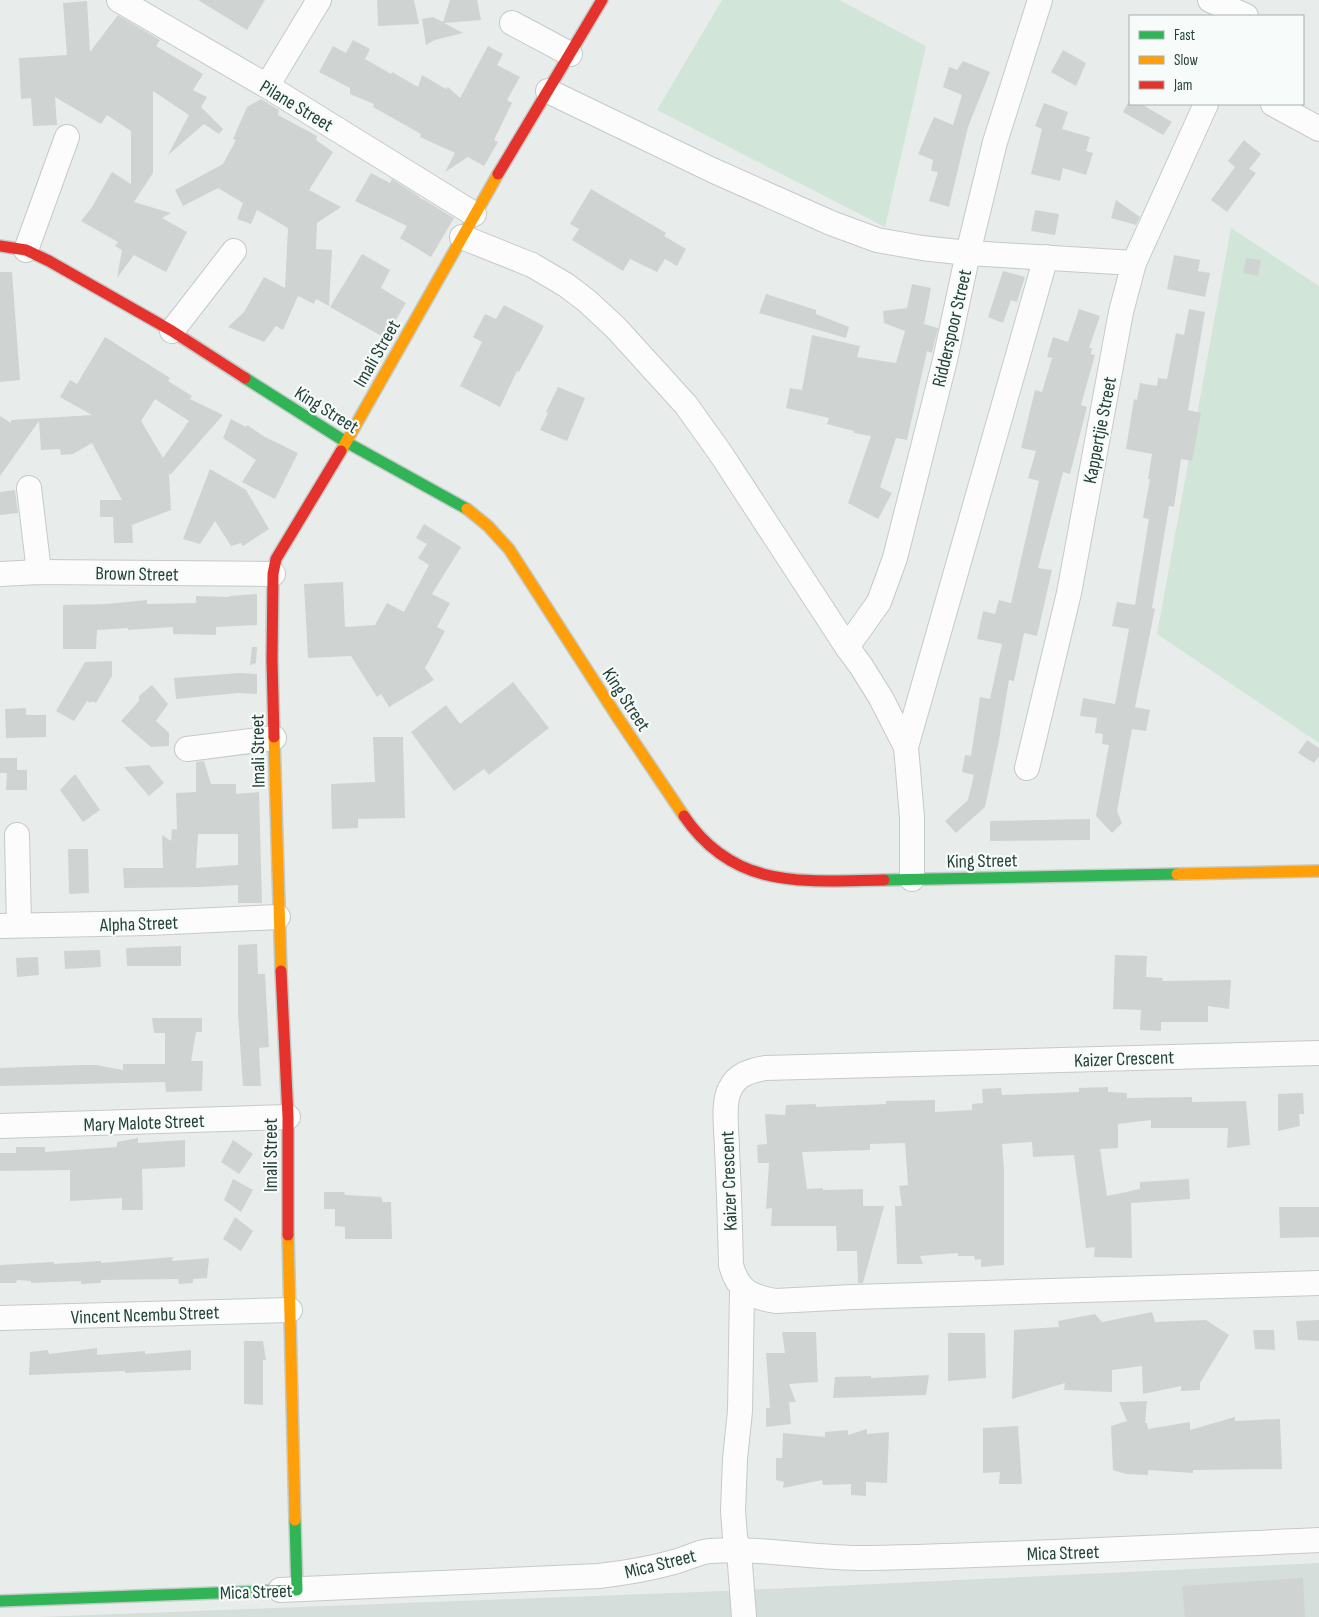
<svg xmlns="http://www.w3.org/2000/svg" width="1319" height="1617" font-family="'Sofia Sans Condensed',sans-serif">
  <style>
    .built { fill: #d6dedb }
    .green { fill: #d1e6d8 }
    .building { fill: #cfd4d2; fill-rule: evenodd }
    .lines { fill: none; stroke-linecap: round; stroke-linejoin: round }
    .street-casing { stroke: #c5cac8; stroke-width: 26 }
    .fast-casing { stroke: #c3cbc8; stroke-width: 14 }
    .slow-casing { stroke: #c3cbc8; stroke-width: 14 }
    .jam-casing { stroke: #c3cbc8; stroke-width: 14 }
    .street { stroke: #fcfcfc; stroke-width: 24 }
    .fast { stroke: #30b455; stroke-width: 11 }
    .slow { stroke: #ff9f0a; stroke-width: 11 }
    .jam { stroke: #e5322d; stroke-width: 11 }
    .labels { text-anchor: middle; stroke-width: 4.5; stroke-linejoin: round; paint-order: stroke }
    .street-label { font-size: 19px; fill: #24423a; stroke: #f7fbf9 }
  </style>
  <rect width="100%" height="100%" fill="#e8edeb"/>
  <path class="built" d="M1319,1563V1617H38L723,1591Z"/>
  <g class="green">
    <path d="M722,0H839L926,46L885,227L657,110Z"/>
    <path d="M1231,228L1319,286V743L1157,634Z"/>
  </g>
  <g class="building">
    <path d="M198,0H265L247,30Z"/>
    <path d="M377,0H414L419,24L378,26Z"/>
    <path d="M450,0H477L481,20L444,23L463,33L435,40L426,45L422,19L433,17L443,22Z"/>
    <path d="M87,1L90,52L118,15L160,40L156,46L203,74L193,90L207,97L201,107L223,129L219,134L204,124L168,155L189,115L153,91V173L134,202L171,213L162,218L187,232L166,272L134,255L117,278L122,250L115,246L118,242L81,221L92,207L112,172L131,184V131L107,115L101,124L55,97L57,125L33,126L31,98L21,99L19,58L67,55L63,3Z"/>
    <path d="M353,40L370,49L365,59L391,74L392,72L418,87L422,75L446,89L448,87L460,98L488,46L503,54L497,65L520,77L507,100L512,103L494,140L498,142L484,166L468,157L445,172L455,153L420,137L421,134L373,107L374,104L350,94V88L319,72L333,46L346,53Z"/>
    <path d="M1063,50L1086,63L1076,86L1051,72Z"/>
    <path d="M963,61L990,72L968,127L949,207L929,201L938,172L931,171L933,160L918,154L934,117L953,125L962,95L943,87L949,67L957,70Z"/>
    <path d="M261,99L279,110L278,115L317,136L316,140L333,152L309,190L341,207L317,223L316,249L332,250L329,306L316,299L314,304L298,296L283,330L276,326L264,342L228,327L244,312L264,277L285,288L288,228L257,210L251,224L237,219L243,203L218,188L183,206L175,190L223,164L236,140L233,139L247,107Z"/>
    <path d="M1130,99V104H1141L1172,122L1163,135L1123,112Z"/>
    <path d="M1044,103L1068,112L1062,129L1090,137L1086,151L1093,153L1086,175L1063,168L1060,181L1031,174L1042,129L1035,126Z"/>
    <path d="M1244,140L1261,154L1249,169L1256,173L1227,212L1211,200L1235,167L1228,161Z"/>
    <path d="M371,173L390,183L392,179L417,195L423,200V199L454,218L431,257L400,238L407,226L355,201Z"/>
    <path d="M591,189L666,233L664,236L686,249L677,266L665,259L657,272L630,259L623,271L572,240L579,229L570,224Z"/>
    <path d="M1116,200L1140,217L1136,225L1111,218Z"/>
    <path d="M1035,210L1059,214L1055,235L1031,231Z"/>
    <path d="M362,254L390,270L381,288L406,303L385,338L330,307Z"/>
    <path d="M1174,255L1200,260L1198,271L1210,273L1205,297L1167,289Z"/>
    <path d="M1246,258L1261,260L1258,276L1243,273Z"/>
    <path d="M1003,271L1025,277L1017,302L1011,300L1003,323L988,317Z"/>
    <path d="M0,272H12L20,380L0,382Z"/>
    <path d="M912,284L931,288L924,324L938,328L932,353L927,351L907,440L896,438L880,487L892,493L878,519L848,503L871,436L854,433V431L827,424L829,418L786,408L790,388L802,390L812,335L860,346L857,357L896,363L905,331L884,323L883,311L907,308Z"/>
    <path d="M766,294L816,310V314L849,327L846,338L759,313Z"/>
    <path d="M504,305L544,326L519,372L517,371L500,407L460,386L482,342L473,337L485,314L496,319Z"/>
    <path d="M1079,309L1100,316L1089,348H1092L1091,354L1095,355L1081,405L1087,407L1070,474L1063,472L1038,568L1052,570L1037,636L1024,633L1014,681L1009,680L999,740L985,807L956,833L945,821L968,800L974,775L962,772L965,755L971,756L980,697L990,699L1002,644L977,639L983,611L995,614L999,600L1011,603L1039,481L1028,478L1036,451L1021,448L1035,390L1042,392L1052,358L1047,357L1053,337L1068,342Z"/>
    <path d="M1189,309L1205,312L1188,410L1201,413L1192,461L1181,459L1174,507L1169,506L1152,608L1155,609L1135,707L1150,710L1146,731L1132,729L1117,811L1122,823L1112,833L1096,816L1109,745L1102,744L1103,734L1095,733L1097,718L1080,716L1083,698L1115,704L1129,629L1112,626L1117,602L1135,605L1149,519L1143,518L1150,479H1148L1152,454L1126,449L1134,399L1137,400L1140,383L1157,386L1158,378L1167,379L1176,333L1184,335Z"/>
    <path d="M105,337L170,378L168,381L192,396L190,399L223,415L171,474H169L171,510L132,525L133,543H114L113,517H100V500H122L92,443L73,454L61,455L60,449L41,450L39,421L0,476V416L11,423V420L92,415L60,397L70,380L77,384ZM155,399L189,421L163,458L141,421Z"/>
    <path d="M558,387L585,398L567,441L540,430L548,413L546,412Z"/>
    <path d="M231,419L246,427L247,425L265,437L298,453L275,499L242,482L256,460L223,438Z"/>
    <path d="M210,469L246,490L269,529L243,546L241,543L231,546L215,521L200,544L183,539Z"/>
    <path d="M15,490L18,513L0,515V492Z"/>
    <path d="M424,524L461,547L432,594L450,603L437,627L445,631L425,668L434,680L389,707L381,694L377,697L351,656L308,658L304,584L343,582L345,627L375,625L387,603L404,612L429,565L418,558L427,544L416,538Z"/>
    <path d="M257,594V625L216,627V635L173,634V627L128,630V628L97,630L96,649H63V605L106,604L147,600V604L196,603V596L229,597V596Z"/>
    <path d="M252,647H257L256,663L250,665Z"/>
    <path d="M112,661V676L96,703L92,701L91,703L87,701L74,721L56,711L85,662Z"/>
    <path d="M239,673L257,674V694L238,693L176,699L174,678Z"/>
    <path d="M513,682L549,728L489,775L484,769L454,791L411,732L446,705L460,724Z"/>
    <path d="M152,685L168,704L156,721L169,733V746L151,747L121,721L139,701V696Z"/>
    <path d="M26,708V715H46V737L6,738L5,709Z"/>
    <path d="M373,737H403L405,818L358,819V828L332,829L331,784L375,782Z"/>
    <path d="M1307,740L1319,748V756L1314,763L1298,753Z"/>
    <path d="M0,758H17V770H27V790H6L7,773H0Z"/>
    <path d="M204,761L211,784H236V794L259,792L262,903H238V885L202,887L124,888L123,868H163L162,835L171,841L172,829L177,830L176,793L196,792V762ZM198,834H238V865L196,868Z"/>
    <path d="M149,765L164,783L149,796L124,767Z"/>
    <path d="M75,774L100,810L83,822L60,790Z"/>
    <path d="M1090,819V840L990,841V821Z"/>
    <path d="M68,849H88L89,893L69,894Z"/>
    <path d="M257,944L258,974H265L269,1047L259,1048L261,1086H243L238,1014V945Z"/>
    <path d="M181,946V966H127L126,948Z"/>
    <path d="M100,950L101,967L65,969L64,951Z"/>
    <path d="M1115,955L1147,956L1146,977L1163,978L1162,981L1231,980L1229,1009L1208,1006V1022H1161V1031L1140,1030L1141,1010L1113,1009Z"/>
    <path d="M38,957L39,975L17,977L16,958Z"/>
    <path d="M152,1018H202V1032H196L191,1061H203L202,1091L166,1092L165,1082L0,1086V1068L80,1065H96L123,1070V1064H165V1033H154Z"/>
    <path d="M1108,1087V1092L1127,1093V1098L1192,1097V1102L1246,1101L1250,1145L1227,1148L1228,1128H1151V1120L1118,1124V1148L1100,1149L1107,1196L1140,1189V1182L1189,1179L1190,1199L1131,1203L1132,1258L1094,1257L1095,1247L1086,1248L1074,1155L1033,1157L1032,1142L1002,1144L1004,1169V1265L981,1267V1259L975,1260L974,1256H958V1253L920,1256L923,1264H897L895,1206H902L899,1186L908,1185L905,1143L870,1144V1150L802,1152L807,1189L823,1188V1190L863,1189V1206H884L863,1283H858L857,1251H837L836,1226H771L772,1208L766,1209L769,1163H758L757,1145L767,1144L765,1114L785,1115L786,1105L816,1104V1107L886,1104V1101L935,1100V1112L972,1110V1104L983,1103L982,1089L1001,1088L1002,1095L1079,1092V1088Z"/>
    <path d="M1303,1093L1304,1114H1299L1300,1126L1278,1131V1094Z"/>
    <path d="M138,1138V1143L185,1140V1167L142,1169L143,1210H122V1198L70,1201V1170L0,1171V1153H16V1147H45V1152L117,1147V1142Z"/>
    <path d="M233,1140L253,1154L239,1174L221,1162Z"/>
    <path d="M233,1179L253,1190L241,1212L224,1200Z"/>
    <path d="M324,1192H344L345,1195L381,1197L383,1202H391L392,1239H345V1227L335,1226V1209H324Z"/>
    <path d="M1279,1207H1319V1237L1280,1238Z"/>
    <path d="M235,1217L253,1231L241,1251L223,1239Z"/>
    <path d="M173,1257L172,1261L209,1258L207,1278L193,1279V1283L179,1284L178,1279L101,1280V1283L81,1284V1281L31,1283V1281L17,1280L16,1283H0V1265L54,1262V1264L101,1261V1263Z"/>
    <path d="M1152,1312L1155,1322L1206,1320L1229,1335L1200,1383V1390L1181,1391V1386L1143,1394L1142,1366L1112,1370V1392L1064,1390L1065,1383L1012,1399L1014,1330L1059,1327L1058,1321L1095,1314L1102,1322Z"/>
    <path d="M1319,1320V1341L1298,1340L1296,1321Z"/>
    <path d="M1253,1330H1274L1275,1350L1255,1349Z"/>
    <path d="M782,1332H816L818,1382L789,1384L796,1402H789L791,1424L766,1427V1408H770L766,1353H785Z"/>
    <path d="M948,1333H985L986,1378L948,1381Z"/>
    <path d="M244,1341H263L266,1360H263V1405L244,1404Z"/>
    <path d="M97,1348V1355L145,1351V1354L191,1350V1370L125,1373V1371L29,1375L30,1352L48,1350L49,1354Z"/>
    <path d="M929,1375L926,1395L833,1398L835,1377L871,1376V1378Z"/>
    <path d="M1147,1401L1145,1423H1147L1148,1429L1190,1422V1430L1235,1417V1421L1280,1419L1282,1469L1193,1470V1473L1148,1470V1475L1126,1474L1113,1470L1111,1426L1127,1421L1119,1402Z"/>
    <path d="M1018,1426L1022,1484H999L1000,1472L983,1473V1428Z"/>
    <path d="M867,1429V1434L889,1432L887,1483L866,1482V1496L851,1495V1484L823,1485L822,1480L783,1488L784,1482L776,1480V1458H782L783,1433L825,1437V1432L848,1430V1435Z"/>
    <path d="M1303,1578L1305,1617H1185L1182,1586Z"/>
  </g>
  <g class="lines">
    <g class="street-casing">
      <g id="street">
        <path d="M119,0L267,86L474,214"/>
        <path d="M1210,0L1246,16"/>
        <path d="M512,23L570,54"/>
        <path d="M267,86L319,0"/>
        <path d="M548,91L712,170L831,223L877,240L922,248L968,253L1134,263"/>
        <path d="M1273,104L1319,129"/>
        <path d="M462,237L532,265L566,285L587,301L616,328L686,405L721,454L847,647L861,666L881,698L906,747"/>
        <path d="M26,250L67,137"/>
        <path d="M172,331L234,251"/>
        <path d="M29,488L39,572"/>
        <path d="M0,574L39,572L273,574"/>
        <path d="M847,647L879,602L895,558L945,360L968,253L995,142L1040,0"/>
        <path d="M187,749L274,738"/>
        <path d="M1027,768L1069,593L1121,312L1134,263L1206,104"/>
        <path d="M17,835L19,925"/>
        <path d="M912,879V817L906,747L1046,257"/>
        <path d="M0,926L149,923L278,917"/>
        <path d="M1319,1053L765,1068C750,1071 737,1074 730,1089C722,1103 727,1133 727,1150C729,1188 730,1227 731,1265C738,1291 751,1297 776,1301L853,1297L1319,1283"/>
        <path d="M0,1126L288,1117"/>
        <path d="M742,1289L740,1411L735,1459L733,1511L735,1537L739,1551L744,1617"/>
        <path d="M0,1318L290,1310"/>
        <path d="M280,1590L599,1576C625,1573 649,1569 674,1562C686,1559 698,1552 710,1551C763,1547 816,1559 869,1558C1019,1555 1169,1547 1319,1540"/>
      </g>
    </g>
    <g class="fast-casing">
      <g id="fast">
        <path d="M245,378L346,442L467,509"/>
        <path d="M884,880L1177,874"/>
        <path d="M0,1601L297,1590L295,1520"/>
      </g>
    </g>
    <g class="slow-casing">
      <g id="slow">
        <path d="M341,451L498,174"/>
        <path d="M467,509L488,526L509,549L618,718L684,816"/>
        <path d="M274,737L281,971"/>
        <path d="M1177,874L1319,871"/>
        <path d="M288,1235L295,1520"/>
      </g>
    </g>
    <g class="jam-casing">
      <g id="jam">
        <path d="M498,174L602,0"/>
        <path d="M0,246L26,250L49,261L172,331L245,378"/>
        <path d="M274,737L272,660L273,574L276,559L341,451"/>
        <path d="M684,816C735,891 805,881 884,880"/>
        <path d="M281,971L288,1117V1235"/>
      </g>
    </g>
    <use href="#street" class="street"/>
    <use href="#fast" class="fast"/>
    <use href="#slow" class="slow"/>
    <use href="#jam" class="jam"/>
  </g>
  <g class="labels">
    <g class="street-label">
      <text transform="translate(297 105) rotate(31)" y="7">Pilane Street</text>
      <text transform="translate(951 328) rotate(-77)" y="7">Ridderspoor Street</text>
      <text transform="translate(376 353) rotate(-60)" y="7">Imali Street</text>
      <text transform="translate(327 409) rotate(32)" y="7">King Street</text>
      <text transform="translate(1099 430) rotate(-79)" y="7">Kappertjie Street</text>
      <text transform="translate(137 573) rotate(1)" y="7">Brown Street</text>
      <text transform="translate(627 699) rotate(57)" y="7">King Street</text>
      <text transform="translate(257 751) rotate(-91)" y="7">Imali Street</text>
      <text transform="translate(982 860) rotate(-1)" y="7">King Street</text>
      <text transform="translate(139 923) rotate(-2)" y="7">Alpha Street</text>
      <text transform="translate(1124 1058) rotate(-2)" y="7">Kaizer Crescent</text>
      <text transform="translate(144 1122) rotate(-2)" y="7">Mary Malote Street</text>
      <text transform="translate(270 1155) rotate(-90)" y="7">Imali Street</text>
      <text transform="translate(728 1181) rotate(-92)" y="7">Kaizer Crescent</text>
      <text transform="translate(145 1314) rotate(-2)" y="7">Vincent Ncembu Street</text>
      <text transform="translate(1063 1552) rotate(-2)" y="7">Mica Street</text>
      <text transform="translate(660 1563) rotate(-14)" y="7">Mica Street</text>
      <text transform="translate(256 1591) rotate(-2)" y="7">Mica Street</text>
    </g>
  </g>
  <rect x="1129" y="15" width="175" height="90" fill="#f7fbf9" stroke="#a3b1ad"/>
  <rect x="1139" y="31" width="25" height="8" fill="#30b455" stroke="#a3b1ad"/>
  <text x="1174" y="40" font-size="15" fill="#24423a">Fast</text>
  <rect x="1139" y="56" width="25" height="8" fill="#ff9f0a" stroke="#a3b1ad"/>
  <text x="1174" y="65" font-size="15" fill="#24423a">Slow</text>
  <rect x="1139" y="81" width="25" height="8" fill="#e5322d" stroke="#a3b1ad"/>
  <text x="1174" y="90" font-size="15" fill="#24423a">Jam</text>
</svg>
